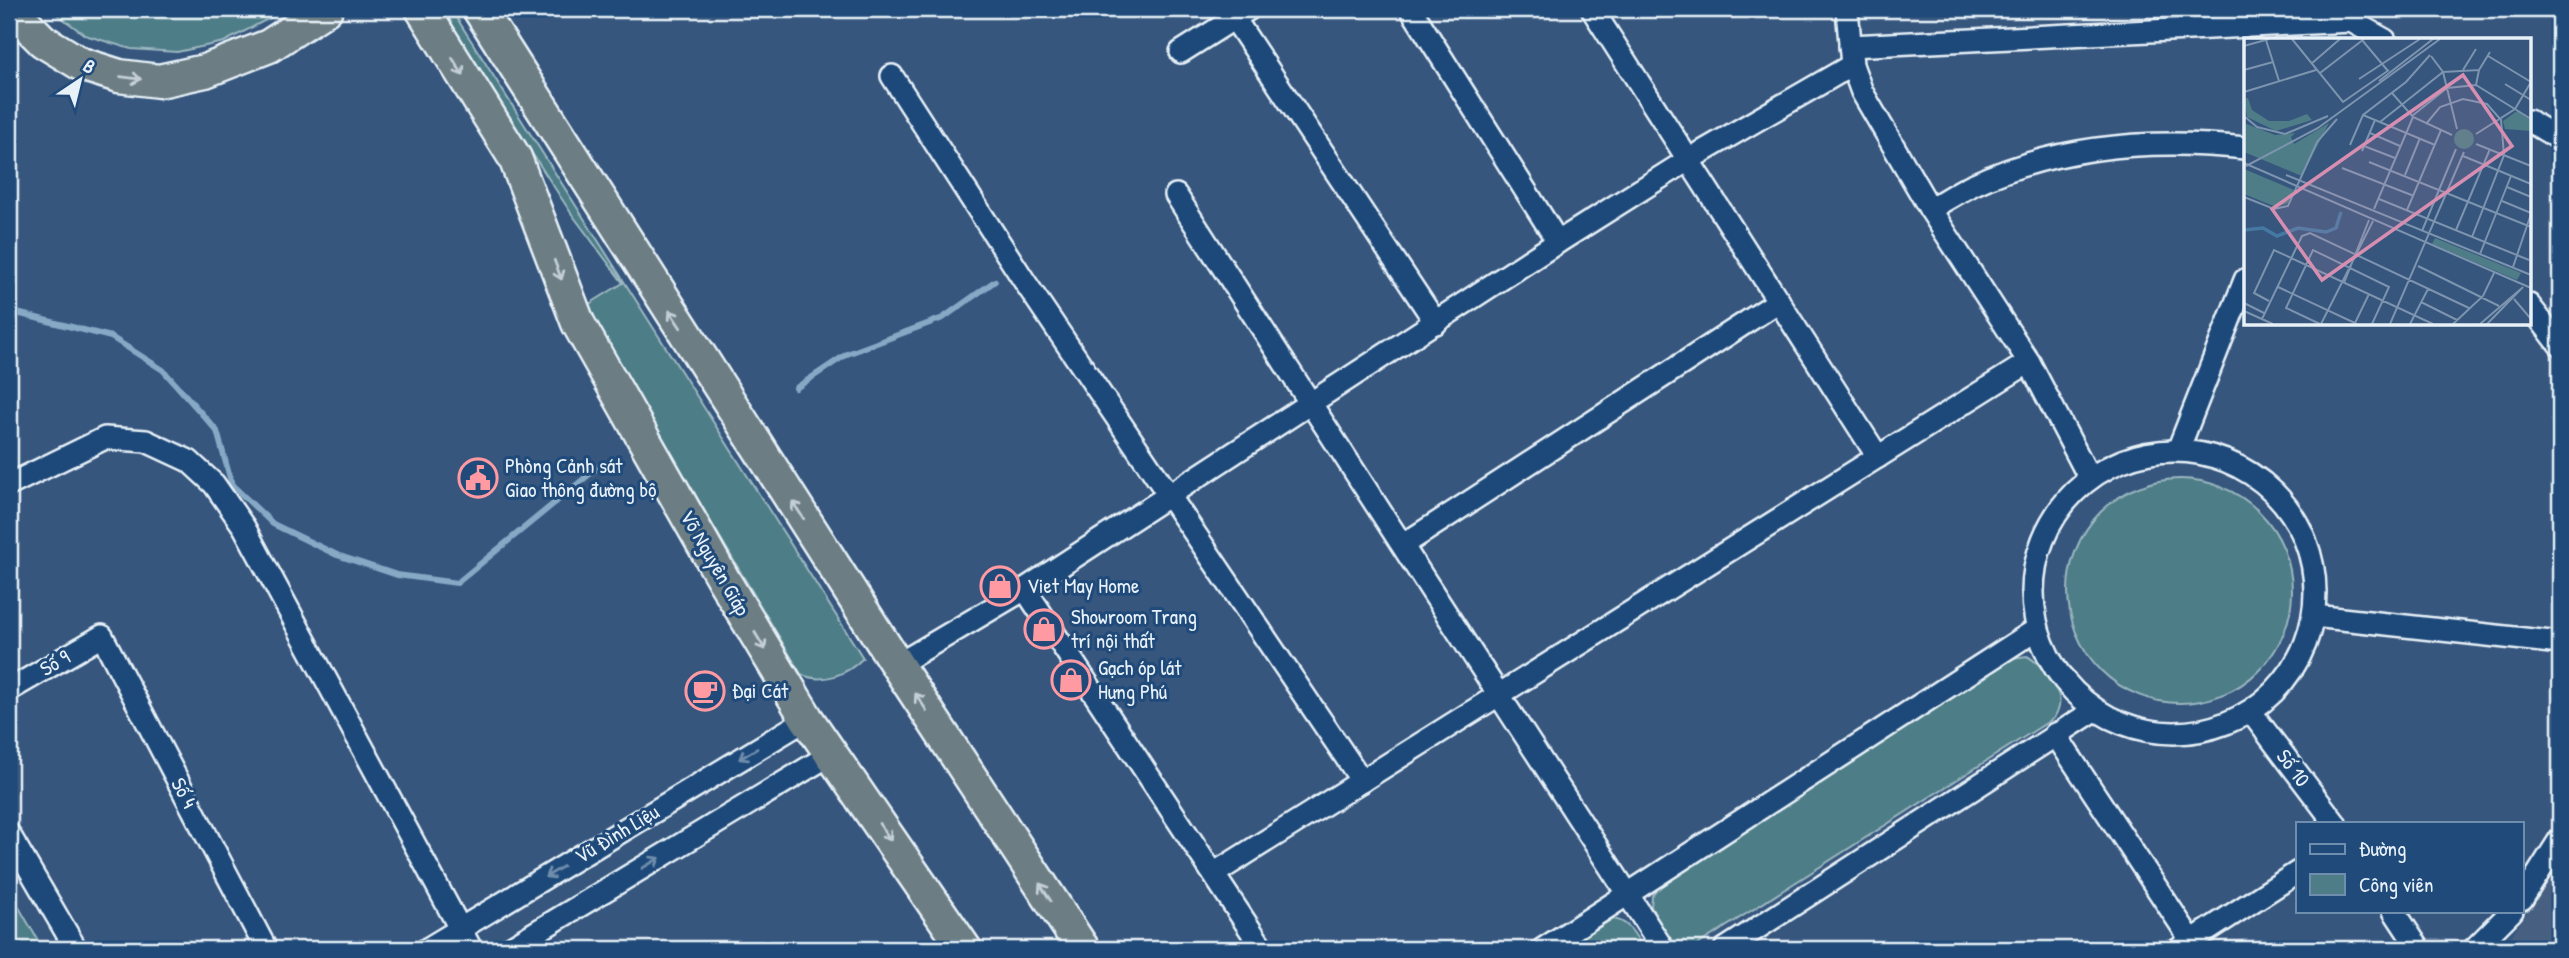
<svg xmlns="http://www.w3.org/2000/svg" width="2569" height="958" font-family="'Patrick Hand',sans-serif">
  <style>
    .built { fill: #465f81 }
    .green { fill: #4e7d87; stroke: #9bb7c0; stroke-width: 2 }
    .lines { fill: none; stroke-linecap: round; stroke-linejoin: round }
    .stream { stroke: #86a9c5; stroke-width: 6 }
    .minor-casing { stroke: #e8f1f8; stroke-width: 26 }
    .highway-casing { stroke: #e8f1f8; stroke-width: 37 }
    .minor { stroke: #1f4a7a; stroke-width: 21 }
    .highway { stroke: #6c7e84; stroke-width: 32 }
    .oneway { stroke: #c3ced5 }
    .oneway2 { stroke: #6f8dac }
    .labels { text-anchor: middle; stroke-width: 6; stroke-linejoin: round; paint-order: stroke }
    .poi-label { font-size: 21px; fill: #e8f1f8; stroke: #1f4a7a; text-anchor: start }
    .street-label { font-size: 21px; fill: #e8f1f8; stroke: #1f4a7a }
    .inset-river { fill: none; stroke: #4579a3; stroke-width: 3.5 }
    .inset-road { fill: none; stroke: #7d94af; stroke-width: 2 }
    .view { fill: #d78fb1; fill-opacity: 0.15; stroke: #d78fb1; stroke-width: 3.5 }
    .inset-edge { fill: none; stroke: #e8f1f8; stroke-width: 3.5 }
  </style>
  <rect width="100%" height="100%" fill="#36567e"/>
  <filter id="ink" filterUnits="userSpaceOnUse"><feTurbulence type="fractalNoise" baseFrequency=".0143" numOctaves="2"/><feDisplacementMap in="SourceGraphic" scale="14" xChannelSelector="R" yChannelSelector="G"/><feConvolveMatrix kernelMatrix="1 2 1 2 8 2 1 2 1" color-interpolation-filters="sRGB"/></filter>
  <g filter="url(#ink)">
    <path class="built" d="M2560,864V949H2498L2510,938Z"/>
    <g class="green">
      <path d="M50,9H287L224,42L177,52L131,49L85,35Z"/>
      <path d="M438,9H451L863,658C848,674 822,685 801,674L587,313L586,306L623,283L571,213Z"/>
      <circle cx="2180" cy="591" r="112"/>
      <path d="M2027,656C2040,663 2054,681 2059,696C2061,703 2058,711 2054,718L1694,947L1675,949L1651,907L1652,896L1660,886L2013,658Z"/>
      <path d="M9,890L43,949H9Z"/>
      <path d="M1612,919C1629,920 1635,936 1644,949H1565Z"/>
    </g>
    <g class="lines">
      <g class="stream">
        <path d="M9,311L111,337L163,370L217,431L232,485L273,524L337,555L397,575L457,583L602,464"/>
        <path d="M796,388L847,354L943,318L995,281"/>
      </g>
      <g class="minor-casing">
        <g id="minor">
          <path d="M1411,9L1558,242"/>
          <path d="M1592,9L1878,457"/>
          <path d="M1847,9L1852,65L1862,92L1930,209L2029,362L2089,477"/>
          <path d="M1234,18L1436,323"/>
          <path d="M1850,46L2351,21L2385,40"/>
          <path d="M1181,52L1249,9"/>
          <path d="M892,76L1025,282L1362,781"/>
          <path d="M2529,121L2560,139"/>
          <path d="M1176,195L1663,949"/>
          <path d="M1930,209C1944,201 1958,192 1972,185C2058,145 2152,138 2245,148"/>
          <path d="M2529,305L2560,345"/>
          <path d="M2178,450L2245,280"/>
          <circle cx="2174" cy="592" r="141"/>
          <path d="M9,485L105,438L146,441L189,461L214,484L244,527L471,949"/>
          <path d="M1403,545L1779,301"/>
          <path d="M1025,589L1263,949"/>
          <path d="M2314,616L2560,643"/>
          <path d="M897,665L1025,589L1558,242L1688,160L1852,65"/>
          <path d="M9,690L102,636L266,949"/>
          <path d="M2251,712L2335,823"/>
          <path d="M2055,734L2197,949"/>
          <path d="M9,834L76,949"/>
          <path d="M1215,873L2029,362"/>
          <path d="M2522,899L2560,839"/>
          <path d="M2394,911L2419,949"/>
          <path d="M427,949L807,719"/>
          <path d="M508,949L831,754"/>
          <path d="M1543,949L2037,629"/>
          <path d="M1725,949L2095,710"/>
          <path d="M2179,949L2298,872"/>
          <path d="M2474,949L2512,911"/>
        </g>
      </g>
      <g class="highway-casing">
        <g id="highway">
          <path d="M11,9L43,41L81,64L119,76L159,81L205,71L269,46L326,9"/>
          <path d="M422,9L515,158L578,323L723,579L807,719L965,949"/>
          <path d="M479,9L897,665L1083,949"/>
        </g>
      </g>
      <use href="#minor" class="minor"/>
      <use href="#highway" class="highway"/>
    </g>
    <defs><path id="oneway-shaft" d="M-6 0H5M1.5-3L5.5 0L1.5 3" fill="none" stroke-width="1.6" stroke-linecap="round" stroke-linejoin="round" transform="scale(1.75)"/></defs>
    <g class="oneway">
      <use href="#oneway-shaft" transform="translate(458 67) rotate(58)"/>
      <use href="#oneway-shaft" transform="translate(131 78) rotate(7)"/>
      <use href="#oneway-shaft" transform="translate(558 270) rotate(69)"/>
      <use href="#oneway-shaft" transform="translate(675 319) rotate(-123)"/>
      <use href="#oneway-shaft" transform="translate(798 510) rotate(-123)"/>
      <use href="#oneway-shaft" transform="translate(760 641) rotate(59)"/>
      <use href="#oneway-shaft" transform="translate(921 702) rotate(-123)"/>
      <use href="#oneway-shaft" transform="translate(885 832) rotate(55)"/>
      <use href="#oneway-shaft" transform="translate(1045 892) rotate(-123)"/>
    </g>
    <g class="oneway2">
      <use href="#oneway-shaft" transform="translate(748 754) rotate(149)"/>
      <use href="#oneway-shaft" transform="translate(651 863) rotate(-31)"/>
      <use href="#oneway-shaft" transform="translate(554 872) rotate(149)"/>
    </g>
  </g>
  <defs>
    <g id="civic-ring" transform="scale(2.0125)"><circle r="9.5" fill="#1f4a7a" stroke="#ff9aa2" stroke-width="1.5"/><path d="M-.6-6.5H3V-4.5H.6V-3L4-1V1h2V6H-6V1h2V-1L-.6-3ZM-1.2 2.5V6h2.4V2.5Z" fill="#ff9aa2"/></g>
    <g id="shop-ring" transform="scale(2.0125)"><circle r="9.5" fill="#1f4a7a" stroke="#ff9aa2" stroke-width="1.5"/><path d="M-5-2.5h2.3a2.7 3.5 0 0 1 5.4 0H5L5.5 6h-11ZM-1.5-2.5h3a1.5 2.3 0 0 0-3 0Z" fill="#ff9aa2"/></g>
    <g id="cafe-ring" transform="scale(2.0125)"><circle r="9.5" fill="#1f4a7a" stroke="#ff9aa2" stroke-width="1.5"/><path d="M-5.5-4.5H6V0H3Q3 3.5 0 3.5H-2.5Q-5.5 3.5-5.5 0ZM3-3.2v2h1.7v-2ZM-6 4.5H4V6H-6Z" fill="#ff9aa2"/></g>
  </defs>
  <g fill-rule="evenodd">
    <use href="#civic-ring" x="478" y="478"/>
    <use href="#shop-ring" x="1000" y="586"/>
    <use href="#shop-ring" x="1044" y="629"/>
    <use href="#shop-ring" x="1071" y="680"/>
    <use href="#cafe-ring" x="705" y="691"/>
  </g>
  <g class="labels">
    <g class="poi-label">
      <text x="505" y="473">Phòng Cảnh sát<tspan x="505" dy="24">Giao thông đường bộ</tspan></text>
      <text x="1027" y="593">Viet May Home</text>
      <text x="1071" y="624">Showroom Trang<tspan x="1071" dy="24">trí nội thất</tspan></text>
      <text x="1098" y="675">Gạch óp lát<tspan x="1098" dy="24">Hưng Phú</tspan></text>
      <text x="732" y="698">Đại Cát</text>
    </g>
    <g class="street-label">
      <text transform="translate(715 563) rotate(60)" y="7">Võ Nguyên Giáp</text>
      <text transform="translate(55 663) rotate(-30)" y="7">Số 9</text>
      <text transform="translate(2293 768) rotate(53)" y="7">Số 10</text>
      <text transform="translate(184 793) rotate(62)" y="7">Số 4</text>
      <text transform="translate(617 834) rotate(-31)" y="7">Vũ Đình Liệu</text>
    </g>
  </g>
  <g transform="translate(2244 38)">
    <rect width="287" height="287" fill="#36567e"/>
    <path d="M4,60L8,72L25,83H45L63,76L68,82L32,93L3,79L0,61ZM273,73L287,82V93L261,91L259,83ZM0,85L31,97L51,95L47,99L50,106L85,85L58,138L0,114ZM210 101a10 10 0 1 1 20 0a10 10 0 1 1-20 0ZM0,131L50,152L44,165L32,169L0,156ZM191,200L277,235L273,242L188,206Z" fill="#4e7d87"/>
    <path class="inset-river" d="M0,192L19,190L33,198L54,190L82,194L92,190L97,174"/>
    <path class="inset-road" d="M48,1L99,64L145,32M22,2L35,43M118,2L144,33M0,8L25,1M187,18L199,34L213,91M244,18L287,44M67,26L96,1M0,32L29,24M219,32L232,11M235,32L246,14M76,35L120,1M115,41L176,1M135,43L189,1M261,46L287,62M232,47L287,81M0,54L72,32M148,55L169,79L208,97M119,77L191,107M0,78L13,89L41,96L84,78M136,84L199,34L235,32L232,47L203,50L168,78M182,86L196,69L219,61L243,66L257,82L260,117L228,199M126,95L156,108M232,96L271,71L287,44M232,106L287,128M106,107L119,77L162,44L186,17M120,108L151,120M118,113L131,82M219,118L287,146M125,124L287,189M0,125L287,250M2,128L74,90L196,1M98,130L170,158M42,137L287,237M161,137L176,100M263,149L287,159M0,159L30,171L44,168L73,104L93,81M135,161L285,222M258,163L287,175M130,171L169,79M163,172L197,92M212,192L246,111M178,193L212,111M236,216L267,138M174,228L255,268M269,229L287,176M100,245L125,182M34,249L113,286M270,261L287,281M25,263L10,255L30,212L189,286M177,264L213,282M0,265L20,275M0,273L29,286M18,281L58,198L66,195L225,270M111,285L125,256M76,286L42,270L69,212L145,249L128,286M77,286L129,183M146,286L220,114M166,286L184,251M209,286L239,258L250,235M236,286L278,250M243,286L279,249"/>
    <path class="view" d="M219,37L268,108L78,242L28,171Z"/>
    <rect width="287" height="287" class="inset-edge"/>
  </g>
  <rect width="2569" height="958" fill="none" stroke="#1f4a7a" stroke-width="35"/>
  <rect x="18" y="18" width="2534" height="923" fill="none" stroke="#e8f1f8" stroke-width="2.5" filter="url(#ink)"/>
  <rect x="2296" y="822" width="228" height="91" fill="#1f4a7a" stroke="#6f8dac" stroke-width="2"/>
  <rect x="2310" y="844" width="35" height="10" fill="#1f4a7a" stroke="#6f8dac" stroke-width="2"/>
  <text x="2359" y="856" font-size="21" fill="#e8f1f8">Đường</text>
  <rect x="2310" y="874" width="35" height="21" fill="#4e7d87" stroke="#6f8dac" stroke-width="2"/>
  <text x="2359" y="892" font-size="21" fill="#e8f1f8">Công viên</text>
  <g transform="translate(80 80) rotate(35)" stroke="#1f4a7a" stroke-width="5" paint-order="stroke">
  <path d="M0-5L12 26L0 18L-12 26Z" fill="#e8f1f8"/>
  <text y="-10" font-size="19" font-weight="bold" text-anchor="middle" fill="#e8f1f8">B</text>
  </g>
</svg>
